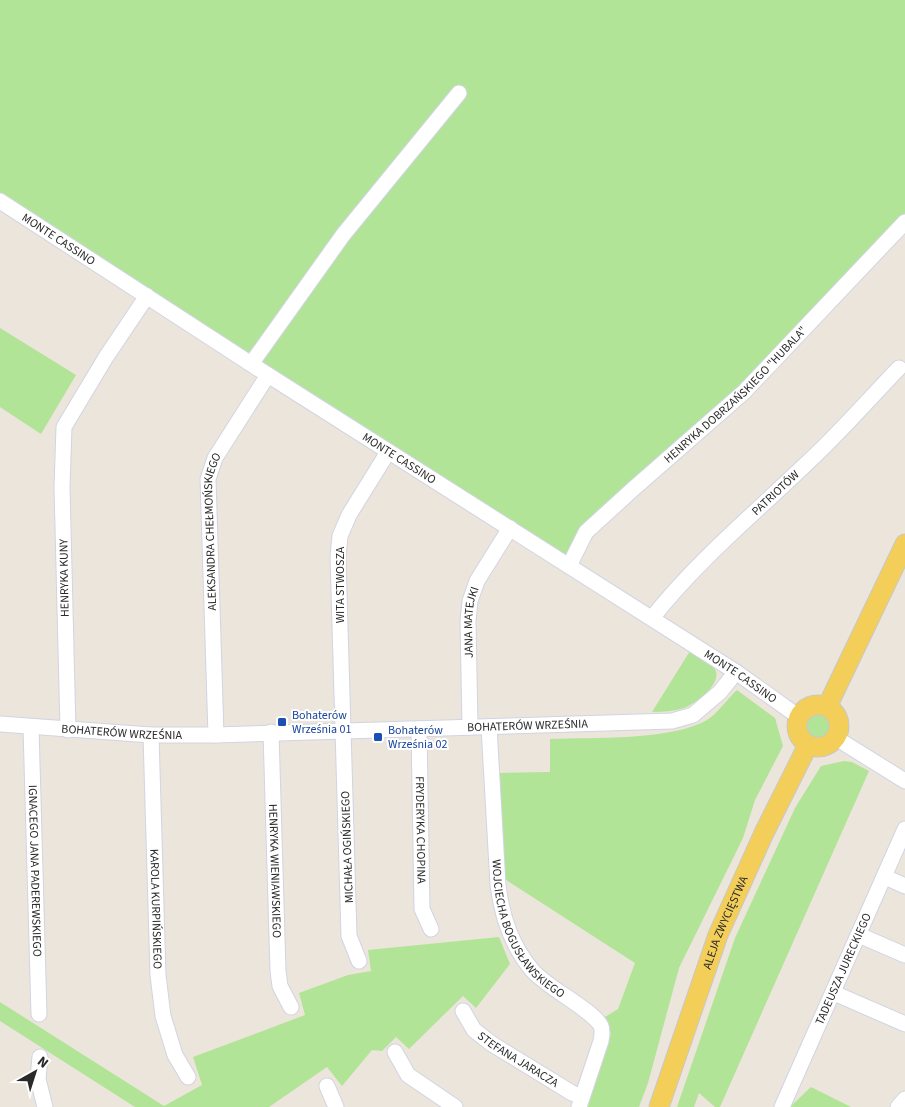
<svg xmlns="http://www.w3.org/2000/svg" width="905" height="1107" font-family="'Source Sans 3',sans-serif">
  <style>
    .green { fill: #b1e497 }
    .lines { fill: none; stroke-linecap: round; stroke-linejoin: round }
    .minor-casing { stroke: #d1d4e3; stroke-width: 17 }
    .major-casing { stroke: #c8c8c8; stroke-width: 21 }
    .minor { stroke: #fff; stroke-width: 15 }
    .major { stroke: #f3cf5a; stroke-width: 19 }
    .transit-dot { fill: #1a4fb4; stroke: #fff; stroke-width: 2 }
    .labels { text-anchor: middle; stroke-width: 4; stroke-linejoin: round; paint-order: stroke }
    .street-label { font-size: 12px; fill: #2a2a2a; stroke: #fff }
    .transit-label { font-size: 12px; fill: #164399; stroke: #fff; text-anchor: start }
  </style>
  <rect width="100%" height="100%" fill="#ece5db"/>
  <g class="green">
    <path d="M0,0H905V222L825,307L586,532L569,566L0,201Z"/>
    <path d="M0,328L76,375L41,434L0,407Z"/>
    <path d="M690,651C697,656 711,662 715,669C723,684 696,703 684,708C674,711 663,712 652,712Z"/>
    <path d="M737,690L775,718L783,746L755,800L743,838L679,968L648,1083L639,1107H585L611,1034L605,1017L618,1009L635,963L503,878L500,773L550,772V739C593,737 670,741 707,720C717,714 728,698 737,690Z"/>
    <circle cx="818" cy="727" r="14"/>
    <path d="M844,761L852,762L869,771L720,1107H715L699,1093L694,1107H677L735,938L795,808L821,766Z"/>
    <path d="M499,937L510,964L476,1008L463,996L409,1049L396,1037L382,1051L372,1050L342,1086L327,1067L269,1107H135L0,1021V1002L164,1106L202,1085L193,1057L305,1015L299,993L348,975L371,971L368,950Z"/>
    <path d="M811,1087L851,1107H790Z"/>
  </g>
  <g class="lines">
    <g class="minor-casing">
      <g id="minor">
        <path id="s1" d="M0,201L268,375L736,672L799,717"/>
        <path d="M251,364L343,235L459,93"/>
        <path id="s2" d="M569,566L586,532L632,490L744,392L905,222"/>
        <path id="s3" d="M652,618C697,561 754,514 806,464C839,434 868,400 899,368"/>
        <path id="s4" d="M0,724L151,735H216L672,721L693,715L720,692L736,672"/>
        <path id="s5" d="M31,727L39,1014"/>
        <path id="s6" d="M470,727L468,621L470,601L477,581L510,528"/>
        <path id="s7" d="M489,727L498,885C502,917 511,945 532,970C547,988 593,1010 601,1026C603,1031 602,1036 601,1041L579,1107"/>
        <path id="s8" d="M419,729L422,909L431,929"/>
        <path d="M68,730L62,487L64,427L106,357L147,296"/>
        <path id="s9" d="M271,732L278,971L280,986L291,1007"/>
        <path id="s10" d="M151,735L158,975L163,1016L175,1055L188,1077"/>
        <path id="s11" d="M216,735L208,479L215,458L268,375"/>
        <path d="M836,738L905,781"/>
        <path d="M885,877L905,886"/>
        <path d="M859,935L905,955"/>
        <path d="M359,961L349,936L338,557L340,536L349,515L388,452"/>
        <path d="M834,993L905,1024"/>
        <path id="s12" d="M463,1011L474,1030L492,1044L572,1093L582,1097"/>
        <path d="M395,1052L408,1075L455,1107"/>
        <path d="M40,1057L38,1079L45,1107"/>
        <path d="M327,1086L336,1107"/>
        <path id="s13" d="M782,1107L905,829"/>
        <path d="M898,1107L905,1099"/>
      </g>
    </g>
    <g class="major-casing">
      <g id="major">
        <circle cx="818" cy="726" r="21"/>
        <path d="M827,707L905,544"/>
        <path id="s14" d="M659,1107L718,935L764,833L808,745"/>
      </g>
    </g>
    <use href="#minor" class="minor"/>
    <use href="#major" class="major"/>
  </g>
  <g class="transit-dot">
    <rect x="277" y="717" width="10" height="10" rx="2.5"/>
    <rect x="373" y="732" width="10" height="10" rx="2.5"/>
  </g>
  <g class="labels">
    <g class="street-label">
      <text dy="4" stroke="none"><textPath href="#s1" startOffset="70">MONTE CASSINO</textPath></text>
      <text dy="4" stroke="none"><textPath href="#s2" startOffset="241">HENRYKA DOBRZAŃSKIEGO "HUBALA"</textPath></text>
      <text dy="4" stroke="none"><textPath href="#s1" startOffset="475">MONTE CASSINO</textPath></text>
      <text dy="4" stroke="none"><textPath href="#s3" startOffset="176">PATRIOTÓW</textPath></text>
      <text dy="4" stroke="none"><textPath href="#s11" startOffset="204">ALEKSANDRA CHEŁMOŃSKIEGO</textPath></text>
      <text transform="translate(64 578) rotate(-91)" y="4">HENRYKA KUNY</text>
      <text transform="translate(340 585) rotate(-90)" y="4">WITA STWOSZA</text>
      <text dy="4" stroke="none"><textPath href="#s6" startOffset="105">JANA MATEJKI</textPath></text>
      <text dy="4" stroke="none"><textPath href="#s1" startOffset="880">MONTE CASSINO</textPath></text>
      <text dy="4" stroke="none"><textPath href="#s4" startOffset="528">BOHATERÓW WRZEŚNIA</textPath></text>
      <text dy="4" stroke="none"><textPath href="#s4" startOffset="122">BOHATERÓW WRZEŚNIA</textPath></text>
      <text dy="4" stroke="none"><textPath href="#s8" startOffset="101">FRYDERYKA CHOPINA</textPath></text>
      <text transform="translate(347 847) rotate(-92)" y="4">MICHAŁA OGIŃSKIEGO</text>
      <text dy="4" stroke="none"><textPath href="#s5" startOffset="144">IGNACEGO JANA PADEREWSKIEGO</textPath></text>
      <text dy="4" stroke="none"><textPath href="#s9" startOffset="139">HENRYKA WIENIAWSKIEGO</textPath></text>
      <text dy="4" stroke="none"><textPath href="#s10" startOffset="174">KAROLA KURPIŃSKIEGO</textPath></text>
      <text dy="4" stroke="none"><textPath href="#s14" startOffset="196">ALEJA ZWYCIĘSTWA</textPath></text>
      <text dy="4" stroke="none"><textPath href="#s7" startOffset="212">WOJCIECHA BOGUSŁAWSKIEGO</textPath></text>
      <text dy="4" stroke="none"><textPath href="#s13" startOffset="151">TADEUSZA JURECKIEGO</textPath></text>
      <text dy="4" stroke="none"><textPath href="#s12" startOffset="75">STEFANA JARACZA</textPath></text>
    </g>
    <g class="transit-label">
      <text x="292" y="719">Bohaterów<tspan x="292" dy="14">Września 01</tspan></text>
      <text x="388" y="734">Bohaterów<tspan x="388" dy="14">Września 02</tspan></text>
    </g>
  </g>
  <g transform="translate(35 1072) rotate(39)" stroke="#ffffff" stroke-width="4" paint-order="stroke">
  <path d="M0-4L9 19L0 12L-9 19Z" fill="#2a2a2a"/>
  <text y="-8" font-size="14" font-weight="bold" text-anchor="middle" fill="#2a2a2a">N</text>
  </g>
</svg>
